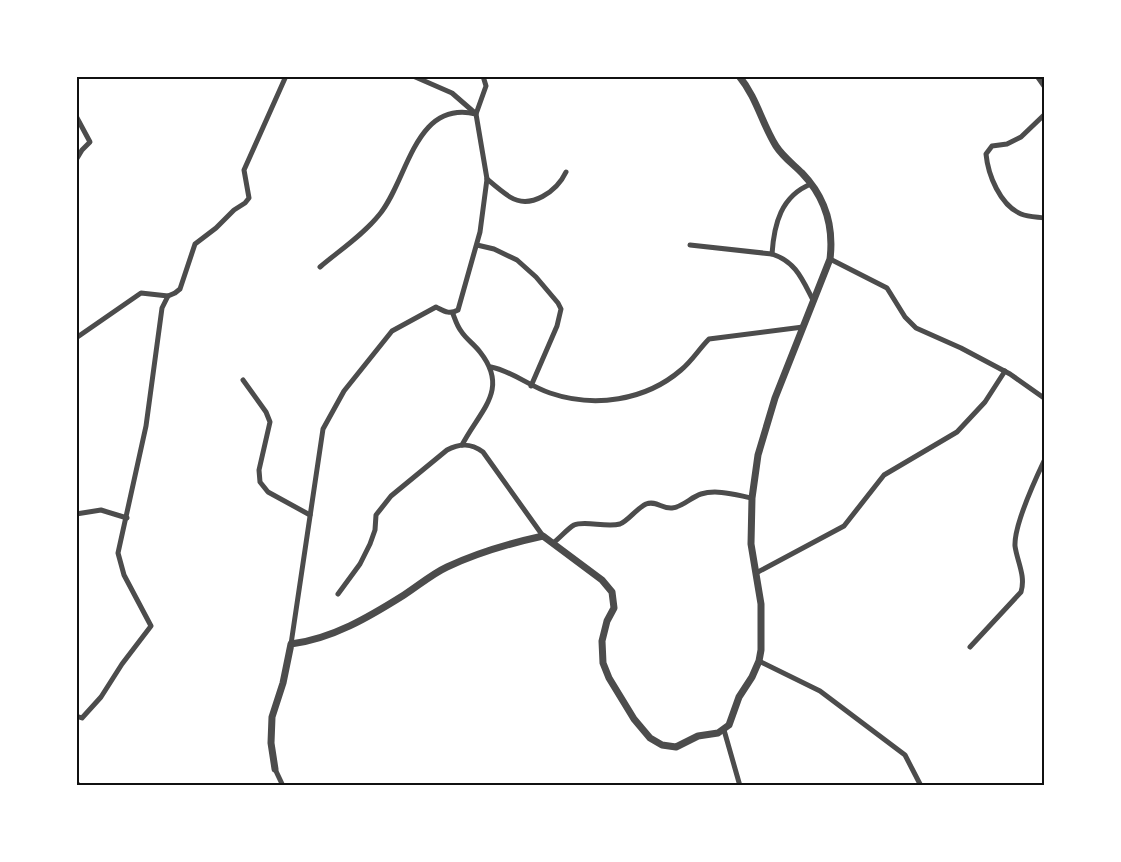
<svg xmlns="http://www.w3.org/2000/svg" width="1121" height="862" font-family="Quicksand,sans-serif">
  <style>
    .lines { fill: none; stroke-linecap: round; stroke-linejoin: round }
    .minor { stroke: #4c4c4c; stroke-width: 5 }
    .tertiary { stroke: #4c4c4c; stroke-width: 7 }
    .neatline { fill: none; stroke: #111; stroke-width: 2 }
  </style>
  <rect width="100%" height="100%" fill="#fff"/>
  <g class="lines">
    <g class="minor">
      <path d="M413,76L452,93L475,113"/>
      <path d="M1037,76L1044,86"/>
      <path d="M76,95V112"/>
      <path d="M1044,115L1021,137L1007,144L992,146L986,154C988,175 1000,205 1021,214C1028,217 1037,217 1044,218"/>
      <path d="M76,116L90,142L82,150L76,160"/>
      <path d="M487,179C494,185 502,192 510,197C531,210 557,191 566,172"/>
      <path d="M477,245L494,249L517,260L536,277L558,303L561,309L557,326L531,386"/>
      <path d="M690,245L772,254C796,262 802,279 813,300"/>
      <path d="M772,254C774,224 781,196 811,184"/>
      <path d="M830,259L887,288L905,317L916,328L961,348L1010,374L1044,398"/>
      <path d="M320,267C340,250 363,235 379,215C408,181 414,99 476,114"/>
      <path d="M453,314C455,319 457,326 461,331C466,339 474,344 480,352C510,390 480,410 462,445"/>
      <path d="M76,338L141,293L168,296"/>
      <path d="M491,367C512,371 529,386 550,393C594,408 645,401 681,370C692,361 699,349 709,339L803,327"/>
      <path d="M243,380L266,412L270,422L259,470L260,482L268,492L310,515"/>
      <path d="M76,514L101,510L127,518"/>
      <path d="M553,543C560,538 567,529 574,525C585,520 606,528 620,524C628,521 636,509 646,504C656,500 662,509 672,508C683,507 691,497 701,494C717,489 736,495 752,498"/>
      <path d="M756,573L844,526L884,475L957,432L985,402L1005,371"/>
      <path d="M338,594L360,564L370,544L375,530L376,515L391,496L447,450C460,443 471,443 483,452L543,536"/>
      <path d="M291,644L323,429L344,391L392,331L436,307C444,311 449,315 458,310L480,232L487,179L476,114L486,86L483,76"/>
      <path d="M970,647L1021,592C1026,576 1017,561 1015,546C1014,525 1035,480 1044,461"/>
      <path d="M759,661L820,691L905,755L921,786"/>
      <path d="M76,716L82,718L101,697L122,664L151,626L124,575L118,553L146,426L162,308L168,296L175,293L180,289L195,244L216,228L234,210L245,203L249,198L244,170L286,76"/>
      <path d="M724,730L740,786"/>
      <path d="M275,769L283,786"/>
    </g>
    <g class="tertiary">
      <path d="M275,769L271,743L272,717L283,683L291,644C332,639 369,617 404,595C418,586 432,574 447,567C477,553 511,543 543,536L602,580L612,592L614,608L607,621L602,641L603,663L609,678L634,719L650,738L662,745L676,747L698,736L718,733L729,725L739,697L752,677L759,661L761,650V604L751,544L752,498L758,455L775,398L830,259C834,226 826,198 802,173C793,164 783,157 776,146C762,124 757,98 739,76"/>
      <path d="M76,784L78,786"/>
    </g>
  </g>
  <rect width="1121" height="862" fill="none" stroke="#ffffff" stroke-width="156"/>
  <rect x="78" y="78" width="965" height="706" class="neatline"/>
</svg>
